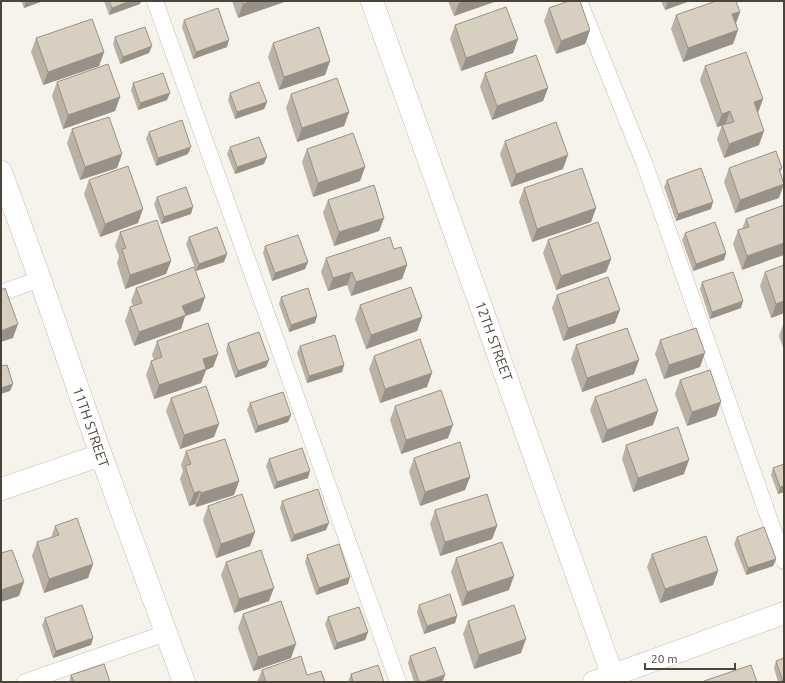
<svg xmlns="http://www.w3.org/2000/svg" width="785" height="683" font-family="Ubuntu,sans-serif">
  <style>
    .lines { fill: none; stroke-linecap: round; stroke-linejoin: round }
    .service-casing { stroke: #c2bbae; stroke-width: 17 }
    .minor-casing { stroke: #c2bbae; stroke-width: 23 }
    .service { stroke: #fff; stroke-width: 16 }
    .minor { stroke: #fff; stroke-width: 22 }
    .wall { fill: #bab2a6 }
    .shaded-wall { fill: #979187 }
    .building { fill: #d8cfc1; stroke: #979187 }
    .labels { text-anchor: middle; stroke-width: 3; stroke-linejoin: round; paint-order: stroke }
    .street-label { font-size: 14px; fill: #4b4439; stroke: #fff }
  </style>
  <rect width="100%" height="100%" fill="#f6f3ec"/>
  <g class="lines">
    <g class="service-casing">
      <g id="service">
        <path d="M155,1L398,682"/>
        <path d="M579,1L645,165L784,561"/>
        <path d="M1,293L40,279"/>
        <path d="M25,682L166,633"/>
      </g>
    </g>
    <g class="minor-casing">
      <g id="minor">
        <path d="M372,1L615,682"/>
        <path d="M1,172L40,279L101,455L184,682"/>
        <path d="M1,489L101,455"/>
        <path d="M594,682L784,613"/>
      </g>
    </g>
    <use href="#service" class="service"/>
    <use href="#minor" class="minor"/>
  </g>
  <g class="wall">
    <path d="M21,1H43L24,8Z"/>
    <path d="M104,1H141L140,4L109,15Z"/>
    <path d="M232,1H287L238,18Z"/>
    <path d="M448,1H497L454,16Z"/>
    <path d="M661,1H690L665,10Z"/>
    <path d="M549,8L590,30L585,44L556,54L544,21Z"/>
    <path d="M740,12L736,23L738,30L733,44L683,62L671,29L676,15Z"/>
    <path d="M184,20L227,47L193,59L182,27Z"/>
    <path d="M455,25L518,39L513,53L461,71L450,39Z"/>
    <path d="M115,37L149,53L120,64L113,44Z"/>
    <path d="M36,38L104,52L99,66L43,85L31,52Z"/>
    <path d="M273,43L330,61L325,75L279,90L268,57Z"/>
    <path d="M705,66L758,113L759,145L724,158L717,139L722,125L717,127L700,80Z"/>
    <path d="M485,73L548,88L543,101L492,120L480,87Z"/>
    <path d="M57,82L120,97L115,111L63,129L52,96Z"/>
    <path d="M133,83L167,100L138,110L131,90Z"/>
    <path d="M230,93L267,102L264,109L235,119L228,100Z"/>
    <path d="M291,94L349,112L344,126L297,142L286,108Z"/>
    <path d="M72,129L122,154L117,168L80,180L67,143Z"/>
    <path d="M149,132L188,154L156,166L146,139Z"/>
    <path d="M505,141L563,169L511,187L500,154Z"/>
    <path d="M230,147L264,164L235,174L227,154Z"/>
    <path d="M307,149L365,167L360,181L313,197L302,162Z"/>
    <path d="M729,168H782L780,173L779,198L735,213L724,182Z"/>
    <path d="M89,180L138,223L100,237L84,194Z"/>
    <path d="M667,180L711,209L676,221L664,187Z"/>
    <path d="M524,188L596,208L591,222L532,242L519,202Z"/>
    <path d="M157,197L191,214L161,224L154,204Z"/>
    <path d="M328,200L384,218L379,231L334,246L323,213Z"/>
    <path d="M784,205L742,270L733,244L738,230L742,229L746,219Z"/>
    <path d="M120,232L171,261L166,274L125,289L117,263L119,256L115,246Z"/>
    <path d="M685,233L726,253L724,260L693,271L682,240Z"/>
    <path d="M189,237L224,262L196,271L186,244Z"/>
    <path d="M548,240L611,259L606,272L556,290L543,253Z"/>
    <path d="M265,246L305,269L272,281L263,253Z"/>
    <path d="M394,249L407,265L402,279L351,296L347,285L328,291L321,272L326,258Z"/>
    <path d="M765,272L784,313L771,318L760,286Z"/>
    <path d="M702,282L741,308L710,319L700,289Z"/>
    <path d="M136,288L205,297L200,311L185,316L181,329L134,346L125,321L130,307L133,306L131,301Z"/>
    <path d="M557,295L615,323L563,341L552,308Z"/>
    <path d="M281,297L315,323L289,332L279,304Z"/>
    <path d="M360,305L422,317L417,331L366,349L355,319Z"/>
    <path d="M784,322V350L779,336Z"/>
    <path d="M660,340L700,367L664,379L655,354Z"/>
    <path d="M157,341L218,354L213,367L206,370L201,383L154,399L146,375L151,361L154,360L152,355Z"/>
    <path d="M228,343L269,360L266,367L235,378L226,350Z"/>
    <path d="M576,345L634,374L582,392L571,359Z"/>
    <path d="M300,346L344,365L342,372L307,383L297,353Z"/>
    <path d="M374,356L427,387L380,403L369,369Z"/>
    <path d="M680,380L721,402L716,416L687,426L675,394Z"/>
    <path d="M595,397L653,425L602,443L590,410Z"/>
    <path d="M171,398L214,437L180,449L166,411Z"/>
    <path d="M250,403L291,415L288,422L255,433L247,410Z"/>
    <path d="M395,406L448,438L401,454L390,420Z"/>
    <path d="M626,445L684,474L633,492L622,459Z"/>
    <path d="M186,451L239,481L234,495L196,507L195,504L189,506L180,479L183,471L181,465Z"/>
    <path d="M414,458L470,477L465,490L420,506L409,472Z"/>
    <path d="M269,459L308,478L274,489L266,466Z"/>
    <path d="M784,464V492L778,494L771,475L773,468Z"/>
    <path d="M282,501L326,530L291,542L280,508Z"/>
    <path d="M208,506L250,546L216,558L203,520Z"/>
    <path d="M435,510L497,526L492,539L440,556L430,524Z"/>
    <path d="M55,526L93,564L88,578L44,593L32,556L37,542L51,538Z"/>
    <path d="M737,537L776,559L773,566L746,575L734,544Z"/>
    <path d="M652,554L718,571L713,585L660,603L647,567Z"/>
    <path d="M307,555L348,584L316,595L305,562Z"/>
    <path d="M456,558L509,590L462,606L451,572Z"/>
    <path d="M226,562L269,601L234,613L221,575Z"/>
    <path d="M419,605L457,616L455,623L424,634L417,612Z"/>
    <path d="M243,614L291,658L253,671L238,628Z"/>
    <path d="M328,617L368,632L365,640L334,650L325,624Z"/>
    <path d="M45,618L93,638L91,645L53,658L42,625Z"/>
    <path d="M468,621L521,653L474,669L463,634Z"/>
    <path d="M410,656L445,675L442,682H414L408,663Z"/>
    <path d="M776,661L784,682H778L774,668Z"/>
    <path d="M262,670L307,675L325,682H257Z"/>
    <path d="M351,674L384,682H348Z"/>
    <path d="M71,675L110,682H69Z"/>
  </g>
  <g class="shaded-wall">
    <path d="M26,1H43L24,8Z"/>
    <path d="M130,1H141L140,4L109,15L112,8Z"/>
    <path d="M252,1H287L238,18L243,4Z"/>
    <path d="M463,1H497L454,16L459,3Z"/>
    <path d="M668,1H690L665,10Z"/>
    <path d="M740,12L735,26L732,14Z"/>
    <path d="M590,30L585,44L556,54L561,41Z"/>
    <path d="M738,30L733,44L683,62L688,48Z"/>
    <path d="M518,39L513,53L461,71L466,58Z"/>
    <path d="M229,40L227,47L193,59L196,52Z"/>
    <path d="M152,46L149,53L120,64L123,57Z"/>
    <path d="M104,52L99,66L43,85L48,72Z"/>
    <path d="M330,61L325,75L279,90L284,77Z"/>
    <path d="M548,88L543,101L492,120L497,106Z"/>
    <path d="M170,93L167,100L138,110L140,103Z"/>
    <path d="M120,97L115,111L63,129L68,115Z"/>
    <path d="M763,99L758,113L754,102Z"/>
    <path d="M267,102L264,109L235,119L237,112Z"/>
    <path d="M730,111L725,125L717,127L722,114Z"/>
    <path d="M349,112L344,126L297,142L302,128Z"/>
    <path d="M764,131L759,145L724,158L729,144Z"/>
    <path d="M191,147L188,154L156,166L158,158Z"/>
    <path d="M122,154L117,168L80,180L85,167Z"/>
    <path d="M568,155L563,169L511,187L516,174Z"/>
    <path d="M267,157L264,164L235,174L237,167Z"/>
    <path d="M365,167L360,181L313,197L318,183Z"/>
    <path d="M784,184L779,198L735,213L740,200Z"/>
    <path d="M713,202L711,209L676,221L678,214Z"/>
    <path d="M193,207L191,214L161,224L164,217Z"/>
    <path d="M596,208L591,222L532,242L537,229Z"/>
    <path d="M143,209L138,223L100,237L105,224Z"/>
    <path d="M384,218L379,231L334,246L339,232Z"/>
    <path d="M784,243V255L742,270L747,256Z"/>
    <path d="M726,253L724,260L693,271L696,264Z"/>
    <path d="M227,254L224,262L196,271L199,264Z"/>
    <path d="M611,259L606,272L556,290L561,276Z"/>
    <path d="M171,261L166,274L125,289L130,275Z"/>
    <path d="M308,262L305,269L272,281L275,273Z"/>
    <path d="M407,265L402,279L351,296L356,282Z"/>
    <path d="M352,272L347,285L328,291L333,278Z"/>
    <path d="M205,297L200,311L185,316L181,329L134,346L139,332L182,306Z"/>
    <path d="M743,301L741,308L710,319L712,312Z"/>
    <path d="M784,301V313L771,318L776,304Z"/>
    <path d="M620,310L615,323L563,341L568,328Z"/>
    <path d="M317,316L315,323L289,332L291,325Z"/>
    <path d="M422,317L417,331L366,349L371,335Z"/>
    <path d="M18,324L13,338L1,342V331Z"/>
    <path d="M705,353L700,367L664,379L669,365Z"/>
    <path d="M218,354L213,367L206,370L201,383L154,399L159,385L203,359Z"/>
    <path d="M269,360L266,367L235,378L238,371Z"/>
    <path d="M639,360L634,374L582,392L587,378Z"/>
    <path d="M344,365L342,372L307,383L309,376Z"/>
    <path d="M432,373L427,387L380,403L385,389Z"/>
    <path d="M13,384L10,391L1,394V388Z"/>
    <path d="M721,402L716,416L687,426L692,412Z"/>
    <path d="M658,411L653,425L602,443L607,430Z"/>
    <path d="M291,415L288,422L255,433L258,426Z"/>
    <path d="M219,424L214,437L180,449L184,435Z"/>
    <path d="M453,425L448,438L401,454L406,440Z"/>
    <path d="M689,460L684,474L633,492L638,478Z"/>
    <path d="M310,471L308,478L274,489L277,482Z"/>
    <path d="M470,477L465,490L420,506L425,492Z"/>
    <path d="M239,481L234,495L196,507L201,493Z"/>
    <path d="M784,486V492L778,494L780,487Z"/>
    <path d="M200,491L195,504L189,506L194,493Z"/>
    <path d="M329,523L326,530L291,542L294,535Z"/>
    <path d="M497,526L492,539L440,556L445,542Z"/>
    <path d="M255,532L250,546L216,558L221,544Z"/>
    <path d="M776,559L773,566L746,575L748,568Z"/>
    <path d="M93,564L88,578L44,593L49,579Z"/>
    <path d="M718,571L713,585L660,603L665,589Z"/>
    <path d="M514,576L509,590L462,606L467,592Z"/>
    <path d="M350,577L348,584L316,595L319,588Z"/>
    <path d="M24,582L19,596L1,602V590Z"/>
    <path d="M274,588L269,601L234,613L239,599Z"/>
    <path d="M457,616L455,623L424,634L427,626Z"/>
    <path d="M368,632L365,640L334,650L337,643Z"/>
    <path d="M93,638L91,645L53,658L56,651Z"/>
    <path d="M526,639L521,653L474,669L479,655Z"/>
    <path d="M296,644L291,658L253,671L258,657Z"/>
    <path d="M445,675L442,682H423Z"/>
  </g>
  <g class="building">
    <path d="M109,1H130L112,8Z"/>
    <path d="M242,1H252L243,4Z"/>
    <path d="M569,1H580L590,30L561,41L549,8Z"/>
    <path d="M716,1H736L740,12L732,14L738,30L688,48L676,15Z"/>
    <path d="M506,7L518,39L466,58L455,25Z"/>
    <path d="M218,8L229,40L196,52L184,20Z"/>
    <path d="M92,19L104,52L48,72L36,38Z"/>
    <path d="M145,27L152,46L123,57L115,37Z"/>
    <path d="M319,27L330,61L284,77L273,43Z"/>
    <path d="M746,52L763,99L754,102L764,131L729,144L722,125L734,122L730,111L722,114L705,66Z"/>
    <path d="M536,55L548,88L497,106L485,73Z"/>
    <path d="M108,64L120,97L68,115L57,82Z"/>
    <path d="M163,73L170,93L140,103L133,83Z"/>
    <path d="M337,78L349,112L302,128L291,94Z"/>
    <path d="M259,82L267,102L237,112L230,93Z"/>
    <path d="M109,117L122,154L85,167L72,129Z"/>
    <path d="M182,120L191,147L158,158L149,132Z"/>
    <path d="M556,122L568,155L516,174L505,141Z"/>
    <path d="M353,133L365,167L318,183L307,149Z"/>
    <path d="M259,137L267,157L237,167L230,147Z"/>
    <path d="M776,151L782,168L779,169L784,184L740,200L729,168Z"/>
    <path d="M128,166L143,209L105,224L89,180Z"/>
    <path d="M582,168L596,208L537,229L524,188Z"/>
    <path d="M701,168L713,202L678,214L667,180Z"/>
    <path d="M374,185L384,218L339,232L328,200Z"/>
    <path d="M186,187L193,207L164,217L157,197Z"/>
    <path d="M784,205V243L747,256L738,230L749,227L746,219Z"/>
    <path d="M157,220L171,261L130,275L122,249L126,248L120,232Z"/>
    <path d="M598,222L611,259L561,276L548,240Z"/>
    <path d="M715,222L726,253L696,264L685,233Z"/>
    <path d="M217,227L227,254L199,264L189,237Z"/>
    <path d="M298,235L308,262L275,273L265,246Z"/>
    <path d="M390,237L394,249L401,247L407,265L356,282L352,272L333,278L326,258Z"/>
    <path d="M784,265V301L776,304L765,272Z"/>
    <path d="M194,267L205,297L182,306L186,315L139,332L130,307L142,303L136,288Z"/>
    <path d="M733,272L743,301L712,312L702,282Z"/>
    <path d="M608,277L620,310L568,328L557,295Z"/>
    <path d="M411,287L422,317L371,335L360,305Z"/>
    <path d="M5,288L18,324L1,331V290Z"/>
    <path d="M308,288L317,316L291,325L281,297Z"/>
    <path d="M208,323L218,354L203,359L206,369L159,385L151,361L162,357L157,341Z"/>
    <path d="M627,328L639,360L587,378L576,345Z"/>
    <path d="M696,328L705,353L669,365L660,340Z"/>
    <path d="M259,332L269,360L238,371L228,343Z"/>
    <path d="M335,335L344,365L309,376L300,346Z"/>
    <path d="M420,339L432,373L385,389L374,356Z"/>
    <path d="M7,365L13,384L1,388V366Z"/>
    <path d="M710,370L721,402L692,412L680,380Z"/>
    <path d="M646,379L658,411L607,430L595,397Z"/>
    <path d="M206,386L219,424L184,435L171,398Z"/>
    <path d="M441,390L453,425L406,440L395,406Z"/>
    <path d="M283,392L291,415L258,426L250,403Z"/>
    <path d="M678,427L689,460L638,478L626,445Z"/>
    <path d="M225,439L239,481L201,493L200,491L194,493L185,466L191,464L186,451Z"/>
    <path d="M460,442L470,477L425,492L414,458Z"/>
    <path d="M302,448L310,471L277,482L269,459Z"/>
    <path d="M784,464V486L780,487L773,468Z"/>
    <path d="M318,489L329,523L294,535L282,501Z"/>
    <path d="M242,494L255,532L221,544L208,506Z"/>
    <path d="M487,494L497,526L445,542L435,510Z"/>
    <path d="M77,518L93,564L49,579L37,542L59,535L55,526Z"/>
    <path d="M764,527L776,559L748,568L737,537Z"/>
    <path d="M706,536L718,571L665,589L652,554Z"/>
    <path d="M502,542L514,576L467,592L456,558Z"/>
    <path d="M339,544L350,577L319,588L307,555Z"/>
    <path d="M12,550L24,582L1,590V553Z"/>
    <path d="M261,550L274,588L239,599L226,562Z"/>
    <path d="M450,594L457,616L427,626L419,605Z"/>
    <path d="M281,601L296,644L258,657L243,614Z"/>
    <path d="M82,605L93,638L56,651L45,618Z"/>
    <path d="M514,605L526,639L479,655L468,621Z"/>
    <path d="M359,607L368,632L337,643L328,617Z"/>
    <path d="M435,647L445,675L423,682H419L410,656Z"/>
    <path d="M301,656L307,675L321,671L325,682H266L262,670Z"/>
    <path d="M784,658V682H783L776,661Z"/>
    <path d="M104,664L110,682H74L71,675Z"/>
    <path d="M378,665L384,682H353L351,674Z"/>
    <path d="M751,665L757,682H704V681Z"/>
  </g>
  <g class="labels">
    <g class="street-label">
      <text transform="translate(494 341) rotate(70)" y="5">12TH STREET</text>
      <text transform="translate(91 427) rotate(71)" y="5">11TH STREET</text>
    </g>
  </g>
  <rect width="785" height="683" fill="none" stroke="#4b4439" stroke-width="4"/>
  <path d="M645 663v6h90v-6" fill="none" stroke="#4b4439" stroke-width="2"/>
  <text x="651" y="663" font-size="12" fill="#4b4439" stroke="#ffffff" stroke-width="3" paint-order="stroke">20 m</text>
</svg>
